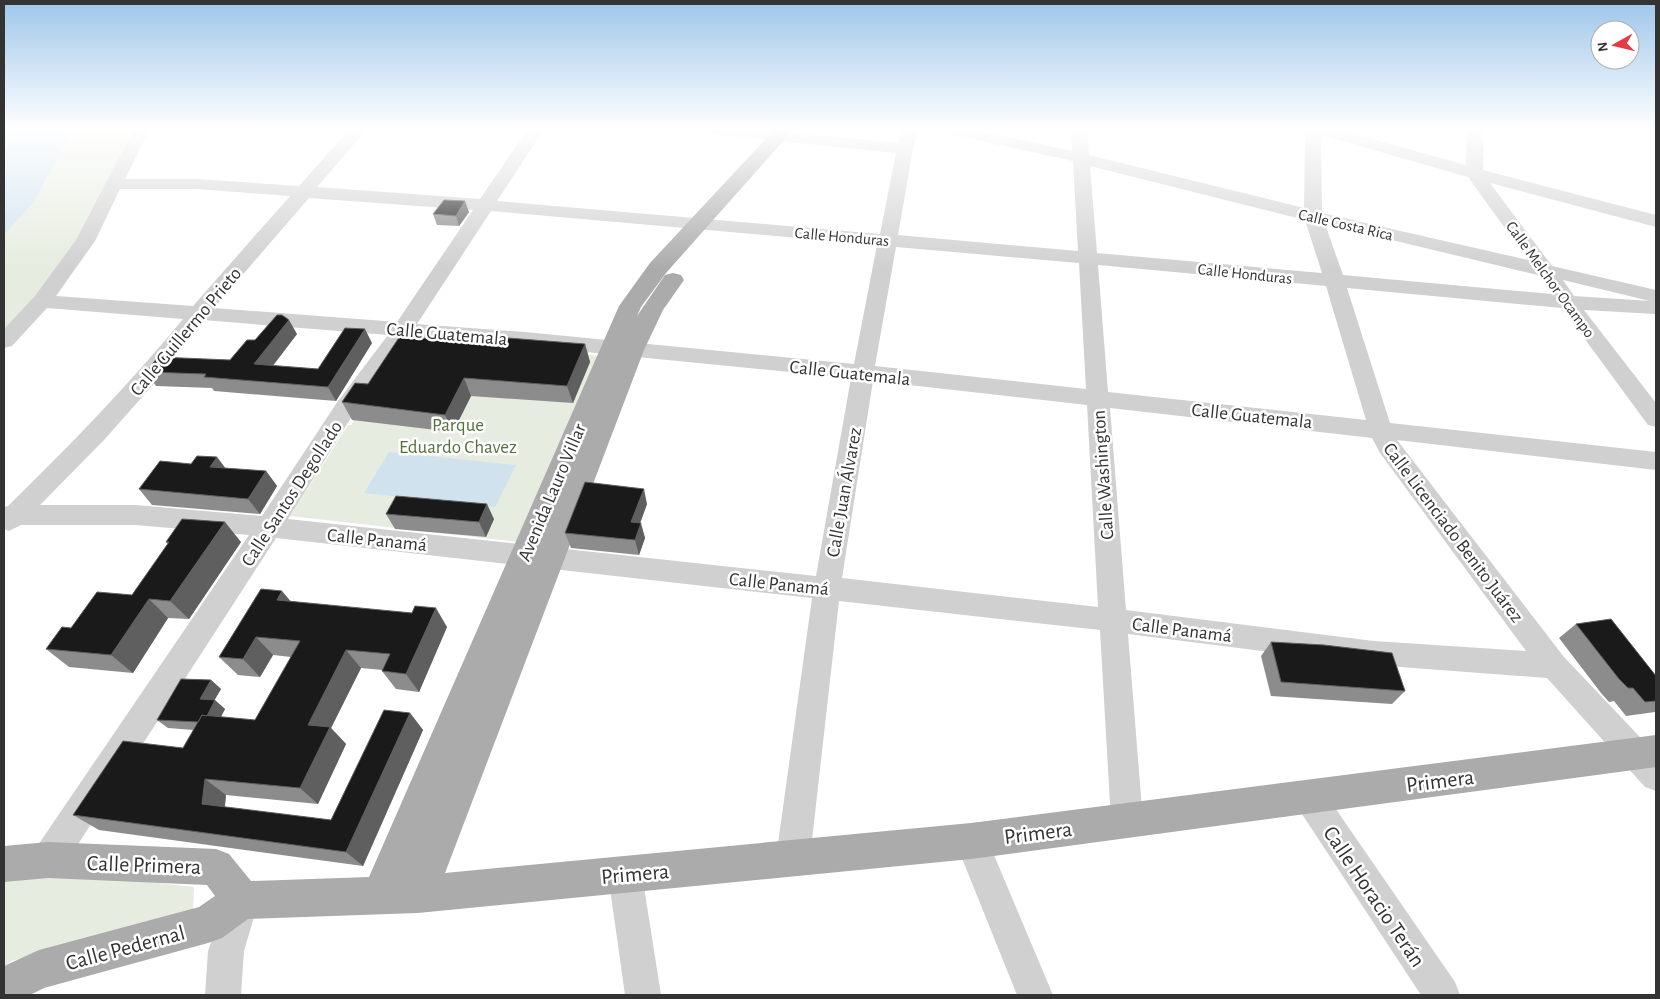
<svg xmlns="http://www.w3.org/2000/svg" width="1660" height="999" font-family="'Alegreya Sans',sans-serif">
  <style>
    .green { fill: #e6ecdf }
    .water { fill: #cfe2ee }
    .lines { fill: none; stroke-linecap: round; stroke-linejoin: round }
    .minor { fill: #d0d0d0; fill-rule: evenodd }
    .major { fill: #ababab; fill-rule: evenodd }
    .wall { fill: #8c8c8c }
    .shaded-wall { fill: #5f5f5f }
    .building { fill: #1a1a1a; stroke: #5f5f5f }
    .labels { text-anchor: middle; stroke-width: 5; stroke-linejoin: round; paint-order: stroke }
    .far-street-label { font-size: 16px; fill: #333; stroke: #fff }
    .street-label { font-size: 19px; fill: #333; stroke: #fff }
    .park-label { font-size: 19px; fill: #56703f; stroke: #fff }
    .near-street-label { font-size: 22px; fill: #333; stroke: #fff }
  </style>
  <rect width="100%" height="100%" fill="#fff"/>
  <g class="green">
    <path d="M70,129H131L111,177L79,237L36,298L4,329V235L33,203L70,136Z"/>
    <path d="M404,336L602,356L519,542L290,516L348,425H351Z"/>
    <path d="M49,871L194,887L193,911L12,961L4,966V877Z"/>
  </g>
  <g class="water">
    <path d="M4,129H70V136L33,203L4,235Z"/>
    <path d="M389,452L516,465L495,507L364,493Z"/>
  </g>
  <g class="lines">
    <g class="minor">
      <path d="M134,129H150L125,179H197L299,186L350,129H367L317,187L480,199L528,129H544L497,201L880,234L896,153L712,134L706,132L704,129H759L898,143L903,129H919L913,149L898,235L1078,251L1073,161L949,134L943,132L941,129H971L1072,151L1071,129H1087L1089,155L1304,208L1305,129H1337L1466,165L1467,129H1483V170L1656,215V227L1490,183L1552,266L1656,290V314L1584,310L1656,403V427L1648,425L1562,308L1347,288L1390,423L1656,452V470L1397,440L1564,657L1656,754V791L1645,787L1547,678L1374,665L1128,634L1143,821L1138,832L1127,837L1116,832L1111,821L1100,630L839,601L810,858L805,870L793,875L781,870L776,858L812,598L276,538L60,872L48,877L36,872L31,860L36,848L249,535L136,525H21L9,531L4,529V507L8,506C69,446 128,386 183,319L47,308L12,346L4,348V329L35,296L76,240ZM1321,135L1468,177L1528,260L1322,213ZM1090,166L1305,220L1322,273L1097,253ZM120,189H197L290,196L193,306L56,296L95,241ZM309,198L473,210L397,322L214,308ZM491,211L877,245L854,364L525,332L417,324ZM1325,224L1538,275L1552,294L1343,275ZM896,247L1079,263L1086,389L875,366ZM1098,265L1326,286L1366,420L1108,392ZM1563,280L1650,301L1574,296ZM203,320L388,335L338,401L262,516L136,505H40L104,440L158,379ZM408,337L525,346L851,378L816,576L288,519L354,413ZM873,381L1087,405L1098,607L842,578ZM1110,408L1372,438L1380,453L1526,651L1374,641L1126,610Z"/>
      <path d="M1309,781L1320,786L1455,982L1460,995H1421L1298,808L1293,797L1298,786Z"/>
      <path d="M971,825L983,829L1053,995H1017L955,841L959,829Z"/>
      <path d="M625,857L637,862L642,874L661,995H625L608,874L613,862Z"/>
      <path d="M242,883L254,888L259,900L244,951L241,995H205L208,951L230,888Z"/>
    </g>
    <path class="major" d="M775,129H794L666,273L641,307L637,316L665,275L673,273L681,275L684,280L663,310L644,350L445,873L971,823L1656,735V767L971,859L418,913L248,919L222,938L208,943L44,988L30,995H4V966L39,950L199,907L215,896L207,885L48,878L4,882V846L48,842L216,849L229,854L251,881L369,877L619,306L650,263Z"/>
  </g>
  <g class="wall">
    <path d="M469,212L459,226L437,225L433,214Z"/>
    <path d="M297,334L273,366L318,369L372,343L336,401L214,391L212,388L156,386L146,372L230,360L255,340Z"/>
    <path d="M585,344L590,362L573,403L471,396L453,432L352,420L342,402L368,384L504,345Z"/>
    <path d="M217,457L225,468L266,471L277,486L260,514L152,505L139,489L191,464Z"/>
    <path d="M647,504L640,523L645,538L639,555L571,548L565,533Z"/>
    <path d="M386,514L494,519L486,537L395,529Z"/>
    <path d="M166,542H241L189,619L168,618L133,673L69,667L46,649L71,628L132,595L168,544Z"/>
    <path d="M290,601L447,627L419,692L396,689L382,671L383,670L361,668L331,728L346,744L318,804L226,795L225,807L331,820L410,713L423,730L363,866L99,830L73,815L183,748L194,730L168,728L157,720L211,680L221,689L214,700L225,709L221,717L255,720L291,657L273,655L260,677L238,675L219,657Z"/>
    <path d="M1576,624L1656,676V711L1655,712L1626,716L1614,701L1609,702L1601,693L1559,638Z"/>
    <path d="M1271,642L1405,691L1392,704L1271,696L1261,656Z"/>
  </g>
  <g class="shaded-wall">
    <path d="M465,201L469,212L459,226L456,216Z"/>
    <path d="M289,320L297,334L263,378L254,364Z"/>
    <path d="M365,329L372,343L336,401L328,387Z"/>
    <path d="M585,344L590,362L573,403L567,386Z"/>
    <path d="M464,378L471,396L453,432L445,415Z"/>
    <path d="M217,457L229,473L210,467Z"/>
    <path d="M266,471L277,486L260,514L248,499Z"/>
    <path d="M644,489L647,504L635,537L631,522Z"/>
    <path d="M487,504L494,519L486,537L479,522Z"/>
    <path d="M225,522L241,542L189,619L170,601Z"/>
    <path d="M641,523L645,538L639,555L635,540Z"/>
    <path d="M282,591L298,610L277,600Z"/>
    <path d="M149,599L168,618L133,673L111,655Z"/>
    <path d="M436,608L447,627L419,692L406,674Z"/>
    <path d="M256,637L273,655L260,677L243,659Z"/>
    <path d="M346,650L361,668L331,728L346,744L318,804L300,788L308,725Z"/>
    <path d="M211,680L221,689L210,708L200,699Z"/>
    <path d="M215,700L225,709L213,731L203,722Z"/>
    <path d="M410,713L423,730L363,866L346,852Z"/>
    <path d="M205,779L226,795L223,819L202,804Z"/>
  </g>
  <g class="building">
    <path d="M444,200L465,201L456,216L433,214Z"/>
    <path d="M277,315H282L289,320L254,364L318,369L345,328L365,329L328,387L204,377L206,374L146,372L158,357L230,360L247,340H255Z"/>
    <path d="M400,336L504,345L508,338L585,344L567,386L464,378L445,415L342,402L355,383L368,384Z"/>
    <path d="M197,456L217,457L210,467L266,471L248,499L139,489L160,461L191,464Z"/>
    <path d="M585,482L644,489L631,522L641,523L635,540L565,533Z"/>
    <path d="M396,496L487,504L479,522L386,514Z"/>
    <path d="M182,519L225,522L170,601L149,599L111,655L46,649L62,627L71,628L97,592L132,595L169,542H166Z"/>
    <path d="M261,589L282,591L277,600L412,613L415,606L436,608L406,674L382,671L390,654L346,650L308,725L330,727L300,788L205,779L202,804L331,820L384,710L410,713L346,852L73,815L123,741L183,748L202,715L255,720L300,641L256,637L243,659L219,657Z"/>
    <path d="M1611,619L1656,676V701L1645,702L1633,688H1628L1619,679L1576,624Z"/>
    <path d="M1271,642L1324,645L1392,653L1405,691L1281,682Z"/>
    <path d="M181,679L211,680L200,699L215,700L207,716L202,715L198,722L157,720Z"/>
  </g>
  <linearGradient id="sky" x2="0" y2="1"><stop stop-color="#9ec6ea"/><stop offset="0.48" stop-color="#fff"/><stop offset="1" stop-color="#fff" stop-opacity="0"/></linearGradient>
  <rect width="1660" height="269" fill="url(#sky)"/>
  <g class="labels">
    <g class="far-street-label">
      <text transform="translate(1346 224) rotate(13)" y="6">Calle Costa Rica</text>
      <text transform="translate(842 236) rotate(5)" y="6">Calle Honduras</text>
      <text transform="translate(1245 273) rotate(6)" y="6">Calle Honduras</text>
      <text transform="translate(1551 279) rotate(54)" y="6">Calle Melchor Ocampo</text>
    </g>
    <g class="street-label">
      <text transform="translate(185 331) rotate(-50)" y="7">Calle Guillermo Prieto</text>
      <text transform="translate(447 333) rotate(5)" y="7">Calle Guatemala</text>
      <text transform="translate(850 372) rotate(6)" y="7">Calle Guatemala</text>
      <text transform="translate(1252 415) rotate(6)" y="7">Calle Guatemala</text>
      <text transform="translate(1102 475) rotate(-94)" y="7">Calle Washington</text>
      <text transform="translate(551 492) rotate(-67)" y="7">Avenida Lauro Villar</text>
      <text transform="translate(843 492) rotate(-80)" y="7">Calle Juan Álvarez</text>
      <text transform="translate(291 493) rotate(-57)" y="7">Calle Santos Degollado</text>
      <text transform="translate(1454 532) rotate(53)" y="7">Calle Licenciado Benito Juárez</text>
      <text transform="translate(377 539) rotate(6)" y="7">Calle Panamá</text>
      <text transform="translate(779 583) rotate(6)" y="7">Calle Panamá</text>
      <text transform="translate(1182 629) rotate(7)" y="7">Calle Panamá</text>
    </g>
    <g class="park-label">
      <text x="458" y="431">Parque<tspan x="458" dy="22">Eduardo Chavez</tspan></text>
    </g>
    <g class="near-street-label">
      <text transform="translate(1440 780) rotate(-7)" y="8">Primera</text>
      <text transform="translate(1038 832) rotate(-7)" y="8">Primera</text>
      <text transform="translate(144 864) rotate(2)" y="8">Calle Primera</text>
      <text transform="translate(635 873) rotate(-5)" y="8">Primera</text>
      <text transform="translate(1375 896) rotate(56)" y="8">Calle Horacio Terán</text>
      <text transform="translate(125 947) rotate(-15)" y="8">Calle Pedernal</text>
    </g>
  </g>
  <rect width="1660" height="999" fill="none" stroke="#333333" stroke-width="10"/>
  <g transform="translate(1615 45) rotate(262)"><circle r="24" fill="#ffffff" stroke="#adadad"/>
  <path d="M0-4L9 19L0 12L-9 19Z" fill="#e63946"/>
  <text y="-8" font-size="14" font-weight="bold" text-anchor="middle" fill="#333333">N</text>
  </g>
</svg>
